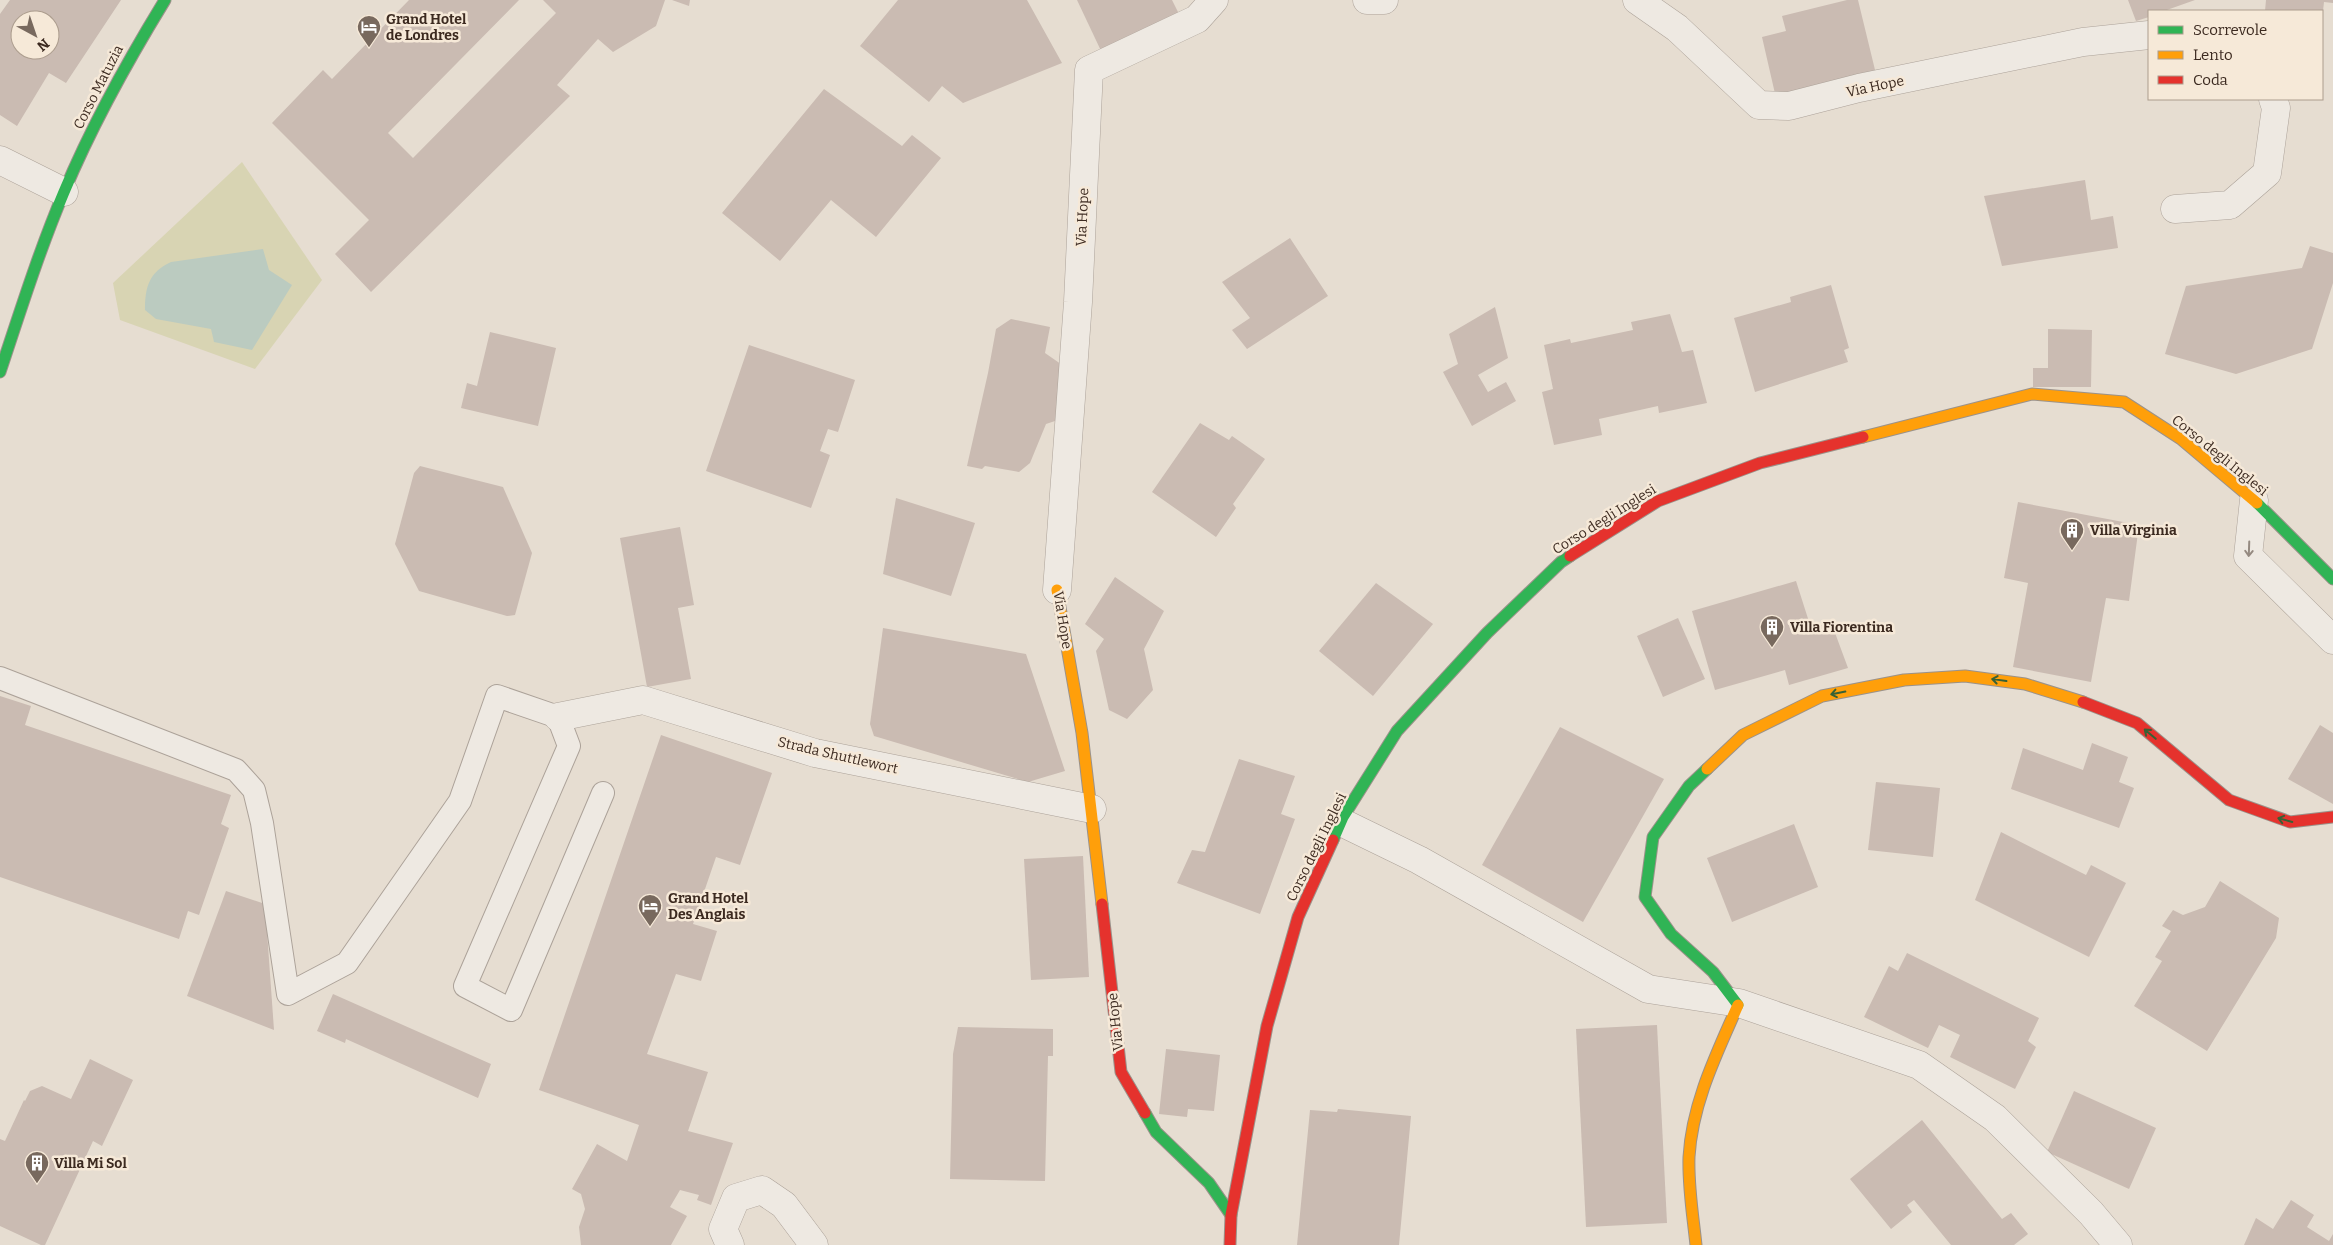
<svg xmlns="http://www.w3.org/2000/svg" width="2333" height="1245" font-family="Bitter,serif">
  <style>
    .green { fill: #d8d4b3 }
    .water { fill: #bbcbc0 }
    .building { fill: #cabbb2; fill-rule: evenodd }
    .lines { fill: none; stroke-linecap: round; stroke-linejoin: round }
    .lane-casing { stroke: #aca299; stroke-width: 24 }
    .street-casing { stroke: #aca299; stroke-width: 29 }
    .fast-casing { stroke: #9b928a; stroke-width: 13 }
    .slow-casing { stroke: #9b928a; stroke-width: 13 }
    .jam-casing { stroke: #9b928a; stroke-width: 13 }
    .lane { stroke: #eee9e2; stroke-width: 22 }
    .street { stroke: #eee9e2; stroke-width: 28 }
    .fast { stroke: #30b455; stroke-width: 11 }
    .slow { stroke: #ff9f0a; stroke-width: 11 }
    .jam { stroke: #e5322d; stroke-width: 11 }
    .oneway { stroke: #958a81 }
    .oneway2 { stroke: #376135 }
    .labels { text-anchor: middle; stroke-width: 5; stroke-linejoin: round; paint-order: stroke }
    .poi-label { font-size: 14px; font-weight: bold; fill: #3c2a20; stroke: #f6e9d8; text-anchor: start }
    .street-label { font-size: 14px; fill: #3c2a20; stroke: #f6e9d8 }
  </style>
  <rect width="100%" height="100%" fill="#e6ddd1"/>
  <path class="green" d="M242,162L322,280L255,369L120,320L113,283Z"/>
  <path class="water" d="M263,249L269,270L292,285L252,350L214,342L211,329L156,319L145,310C145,287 149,272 171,262Z"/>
  <g class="building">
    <path d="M10,0H121L66,83L49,73L17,126L0,115V14ZM20,20H50V50H20Z"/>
    <path d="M409,0H519L388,133L413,158L556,13L543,0H665L656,26L613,52L598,39L557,85L570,96L371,292L335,254L369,220L272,123L323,70L332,79Z"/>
    <path d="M672,0H690L689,6Z"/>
    <path d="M898,0H1027L1062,63L963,103L942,86L929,102L860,46Z"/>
    <path d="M1077,0H1172L1181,18L1103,55Z"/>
    <path d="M1847,0H1858L1876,74L1776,98L1762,37L1786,31L1782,16Z"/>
    <path d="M2128,0H2195L2164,11H2149V17L2136,21Z"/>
    <path d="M2266,0H2333V3L2324,2L2323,11H2265Z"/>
    <path d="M824,89L902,146L912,135L941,158L876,237L831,200L780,261L722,213Z"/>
    <path d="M2085,180L2091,220L2113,216L2118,248L2002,266L1984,196Z"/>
    <path d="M1290,238L1328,296L1247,349L1232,330L1250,318L1222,282Z"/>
    <path d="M2310,246L2333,253V283L2312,349L2236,374L2165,354L2186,286L2302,268Z"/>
    <path d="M1831,285L1849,348L1844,350L1848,362L1755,392L1734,318L1791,302L1790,297Z"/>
    <path d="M1495,307L1508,358L1478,375L1488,392L1506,382L1516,401L1472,426L1443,372L1458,364L1449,334Z"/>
    <path d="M1670,314L1682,352L1693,350L1707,403L1659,413L1658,406L1599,419L1602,435L1554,445L1542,392L1553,389L1544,345L1570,339L1571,343L1633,330L1631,322Z"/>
    <path d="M1011,319L1050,327L1045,353L1068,369L1058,420L1046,424L1030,463L1019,472L985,466L982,469L967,466L988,373L996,329Z"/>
    <path d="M2048,329L2092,330L2091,387H2033V368H2048Z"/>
    <path d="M490,332L556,348L538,426L461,408L467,383L477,386Z"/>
    <path d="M749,345L855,380L838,432L828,429L820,451L830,455L811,508L706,471Z"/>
    <path d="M1200,423L1229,440L1232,436L1265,459L1233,504L1236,508L1216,537L1152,492Z"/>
    <path d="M420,466L503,487L532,553L515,615L507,616L419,591L395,544L414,473Z"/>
    <path d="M896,498L975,523L951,596L883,574Z"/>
    <path d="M2018,502L2139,525L2129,601L2106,598L2091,682L2013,667L2028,583L2004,578Z"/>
    <path d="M680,527L694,605L678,608L691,679L647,687L620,538Z"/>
    <path d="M1115,577L1164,611L1144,649L1153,690L1127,719L1109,710L1096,651L1104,639L1085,624Z"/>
    <path d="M1796,581L1811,628L1831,622L1848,668L1789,685L1785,670L1715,690L1692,611Z"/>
    <path d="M1376,583L1433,624L1373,696L1319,651Z"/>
    <path d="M1678,618L1705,679L1663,697L1637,636Z"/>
    <path d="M883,628L1026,654L1065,771L1028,782L874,736L870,724Z"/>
    <path d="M0,696L31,706L25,725L231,795L221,824L229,828L199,915L188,911L179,939L0,877Z"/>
    <path d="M2320,725L2333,733V804L2288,779Z"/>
    <path d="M1560,727L1664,779L1583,922L1482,865Z"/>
    <path d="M661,735L772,773L740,865L716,857L693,924L717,931L701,981L676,974L647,1054L708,1072L688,1131L733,1143L711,1205L697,1200L699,1195L680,1190L670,1207L687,1216L671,1245H581L579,1227L585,1209L581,1194L572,1189L597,1144L627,1161L639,1125L539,1090Z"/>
    <path d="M2092,743L2128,757L2119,782L2134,788L2119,828L2011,789L2023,748L2083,770Z"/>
    <path d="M1239,759L1295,776L1281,814L1295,819L1260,914L1177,883L1192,850L1205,852Z"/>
    <path d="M1876,782L1940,788L1933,857L1868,850Z"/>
    <path d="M1794,824L1818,887L1732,922L1707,858Z"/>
    <path d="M2001,832L2086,875L2091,865L2126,883L2089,957L1975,900Z"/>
    <path d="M1083,856L1089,977L1031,980L1024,859Z"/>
    <path d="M2220,881L2279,918L2276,938L2207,1051L2134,1006L2162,961L2155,957L2171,931L2162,926L2173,910L2183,915L2205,907Z"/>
    <path d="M226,891L265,904L274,1030L187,996Z"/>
    <path d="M1907,953L2039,1018L2028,1041L2036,1047L2015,1089L1950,1057L1960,1035L1939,1025L1928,1048L1864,1017L1889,966L1898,971Z"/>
    <path d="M333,994L491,1064L478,1098L346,1039L345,1043L317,1031Z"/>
    <path d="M1657,1025L1667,1223L1586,1227L1576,1029Z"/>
    <path d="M958,1027L1053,1029V1056H1048L1045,1181L950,1179L953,1054Z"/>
    <path d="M1166,1049L1220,1055L1214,1111L1188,1109L1187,1117L1159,1114Z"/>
    <path d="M90,1059L133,1080L102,1146L93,1141L45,1245H41L0,1226V1139L5,1141L24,1100L25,1101L30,1091L42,1086L71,1099Z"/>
    <path d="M2074,1091L2156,1128L2129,1189L2047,1152Z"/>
    <path d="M1338,1109L1411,1116L1399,1245H1297L1310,1110L1337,1112Z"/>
    <path d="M1922,1120L2002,1219L2011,1213L2028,1234L2014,1245H1951L1914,1200L1907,1205L1912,1212L1891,1229L1850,1179Z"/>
    <path d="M2291,1200L2314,1215L2307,1227L2329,1241L2333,1234V1245H2244L2256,1218L2273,1229Z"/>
  </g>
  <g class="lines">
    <g class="lane-casing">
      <path id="lane" d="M0,678L236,770L254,790L262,823L288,994L347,963L460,801L497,696L558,717L569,746L465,986L511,1010L603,793"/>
    </g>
    <g class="street-casing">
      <g id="street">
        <path d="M1367,0H1384"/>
        <path d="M1637,0L1677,28L1759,105L1789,106L1859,88L2083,42L2149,35"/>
        <path d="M0,160L64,192"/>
        <path d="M2175,209L2230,205L2267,173L2276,108L2273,99"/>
        <path d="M2254,500L2248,556L2333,640"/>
        <path d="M1057,590L1078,302L1089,70L1197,19L1214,0"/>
        <path d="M558,717L643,700L815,753L1092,809"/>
        <path d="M1341,822L1419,860L1648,989L1739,1003L1919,1065L1995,1118L2091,1213L2118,1245"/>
        <path d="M730,1245L723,1229L736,1198L762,1190L784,1205L814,1245"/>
      </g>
    </g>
    <g class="fast-casing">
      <g id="fast">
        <path d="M0,372C20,312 39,251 64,192C92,125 127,62 165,0"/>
        <path d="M2257,503L2333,579"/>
        <path d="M1707,769L1689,786L1653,837L1645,897L1671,934L1713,972L1738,1005"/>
        <path d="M1333,840L1343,817L1397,731L1487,633L1561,562L1570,556"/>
        <path d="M1145,1113L1156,1132L1209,1183L1231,1215"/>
      </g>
    </g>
    <g class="slow-casing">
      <g id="slow">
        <path d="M1863,437L2032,394L2124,402L2181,439L2257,503"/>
        <path d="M1057,590L1082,733L1102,904"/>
        <path d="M1707,769L1743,735L1822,696L1904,680L1965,676L2025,684L2083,702"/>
        <path d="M1696,1245C1693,1216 1688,1187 1689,1157C1692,1103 1717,1053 1738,1005"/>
      </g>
    </g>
    <g class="jam-casing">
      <g id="jam">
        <path d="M1570,556L1658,501L1760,463L1863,437"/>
        <path d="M2083,702L2137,723L2229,800L2290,822L2333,817"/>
        <path d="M1102,904L1121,1072L1145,1113"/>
        <path d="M1230,1245L1231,1215L1267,1026L1298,917L1333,840"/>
      </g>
    </g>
    <use href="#lane" class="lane"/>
    <use href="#street" class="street"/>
    <use href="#fast" class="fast"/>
    <use href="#slow" class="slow"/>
    <use href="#jam" class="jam"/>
  </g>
  <defs><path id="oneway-shaft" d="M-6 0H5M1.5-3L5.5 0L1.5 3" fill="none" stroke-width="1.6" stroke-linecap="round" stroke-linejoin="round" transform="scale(1.25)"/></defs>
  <use class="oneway" href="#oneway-shaft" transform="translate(2249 549) rotate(92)"/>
  <g class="oneway2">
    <use href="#oneway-shaft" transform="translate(1999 680) rotate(-172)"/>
    <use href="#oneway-shaft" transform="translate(1838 693) rotate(169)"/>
    <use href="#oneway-shaft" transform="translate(2150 734) rotate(-140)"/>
    <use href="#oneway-shaft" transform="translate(2285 820) rotate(-165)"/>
  </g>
  <defs>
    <g id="hotel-pin" transform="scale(1.25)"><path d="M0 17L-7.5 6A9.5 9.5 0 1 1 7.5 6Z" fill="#78695e" stroke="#f6e9d8"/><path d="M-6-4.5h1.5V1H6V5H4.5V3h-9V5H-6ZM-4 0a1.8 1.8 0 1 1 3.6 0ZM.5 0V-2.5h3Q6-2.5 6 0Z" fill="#fff"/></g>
    <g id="building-pin" transform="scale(1.25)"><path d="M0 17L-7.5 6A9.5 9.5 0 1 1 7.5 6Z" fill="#78695e" stroke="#f6e9d8"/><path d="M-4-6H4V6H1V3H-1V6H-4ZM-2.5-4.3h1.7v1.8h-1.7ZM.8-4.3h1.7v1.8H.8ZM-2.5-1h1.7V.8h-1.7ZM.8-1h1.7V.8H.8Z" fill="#fff"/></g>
  </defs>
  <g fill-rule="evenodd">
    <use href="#hotel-pin" x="369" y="27"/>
    <use href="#building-pin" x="2072" y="530"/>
    <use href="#building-pin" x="1772" y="627"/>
    <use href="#hotel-pin" x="650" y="906"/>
    <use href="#building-pin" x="37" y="1163"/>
  </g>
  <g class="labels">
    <g class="poi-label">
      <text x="386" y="24">Grand Hotel<tspan x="386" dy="16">de Londres</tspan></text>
      <text x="2090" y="535">Villa Virginia</text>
      <text x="1790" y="632">Villa Fiorentina</text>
      <text x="668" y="903">Grand Hotel<tspan x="668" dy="16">Des Anglais</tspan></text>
      <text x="54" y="1168">Villa Mi Sol</text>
    </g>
    <g class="street-label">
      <text transform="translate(1875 86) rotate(-12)" y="5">Via Hope</text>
      <text transform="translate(98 87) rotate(-63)" y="5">Corso Matuzia</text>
      <text transform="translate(1082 217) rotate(-87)" y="5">Via Hope</text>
      <text transform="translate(2220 455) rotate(39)" y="5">Corso degli Inglesi</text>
      <text transform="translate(1604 519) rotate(-32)" y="5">Corso degli Inglesi</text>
      <text transform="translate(1063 620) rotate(81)" y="5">Via Hope</text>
      <text transform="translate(838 755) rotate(13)" y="5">Strada Shuttlewort</text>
      <text transform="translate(1316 847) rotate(-64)" y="5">Corso degli Inglesi</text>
      <text transform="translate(1115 1022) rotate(-96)" y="5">Via Hope</text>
    </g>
  </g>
  <rect x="2148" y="10" width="175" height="90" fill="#f6e9d8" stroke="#ac9d8e"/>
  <rect x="2158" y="26" width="25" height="8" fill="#30b455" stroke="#ac9d8e"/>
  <text x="2193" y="35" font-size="15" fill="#3c2a20">Scorrevole</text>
  <rect x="2158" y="51" width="25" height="8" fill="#ff9f0a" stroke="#ac9d8e"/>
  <text x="2193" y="60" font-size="15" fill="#3c2a20">Lento</text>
  <rect x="2158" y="76" width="25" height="8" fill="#e5322d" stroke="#ac9d8e"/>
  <text x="2193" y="85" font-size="15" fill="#3c2a20">Coda</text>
  <g transform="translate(35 35) rotate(140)"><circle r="24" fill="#f6e9d8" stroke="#ac9d8e"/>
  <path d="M0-4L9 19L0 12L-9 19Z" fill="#78695e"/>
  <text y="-8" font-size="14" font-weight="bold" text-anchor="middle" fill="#3c2a20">N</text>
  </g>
</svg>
